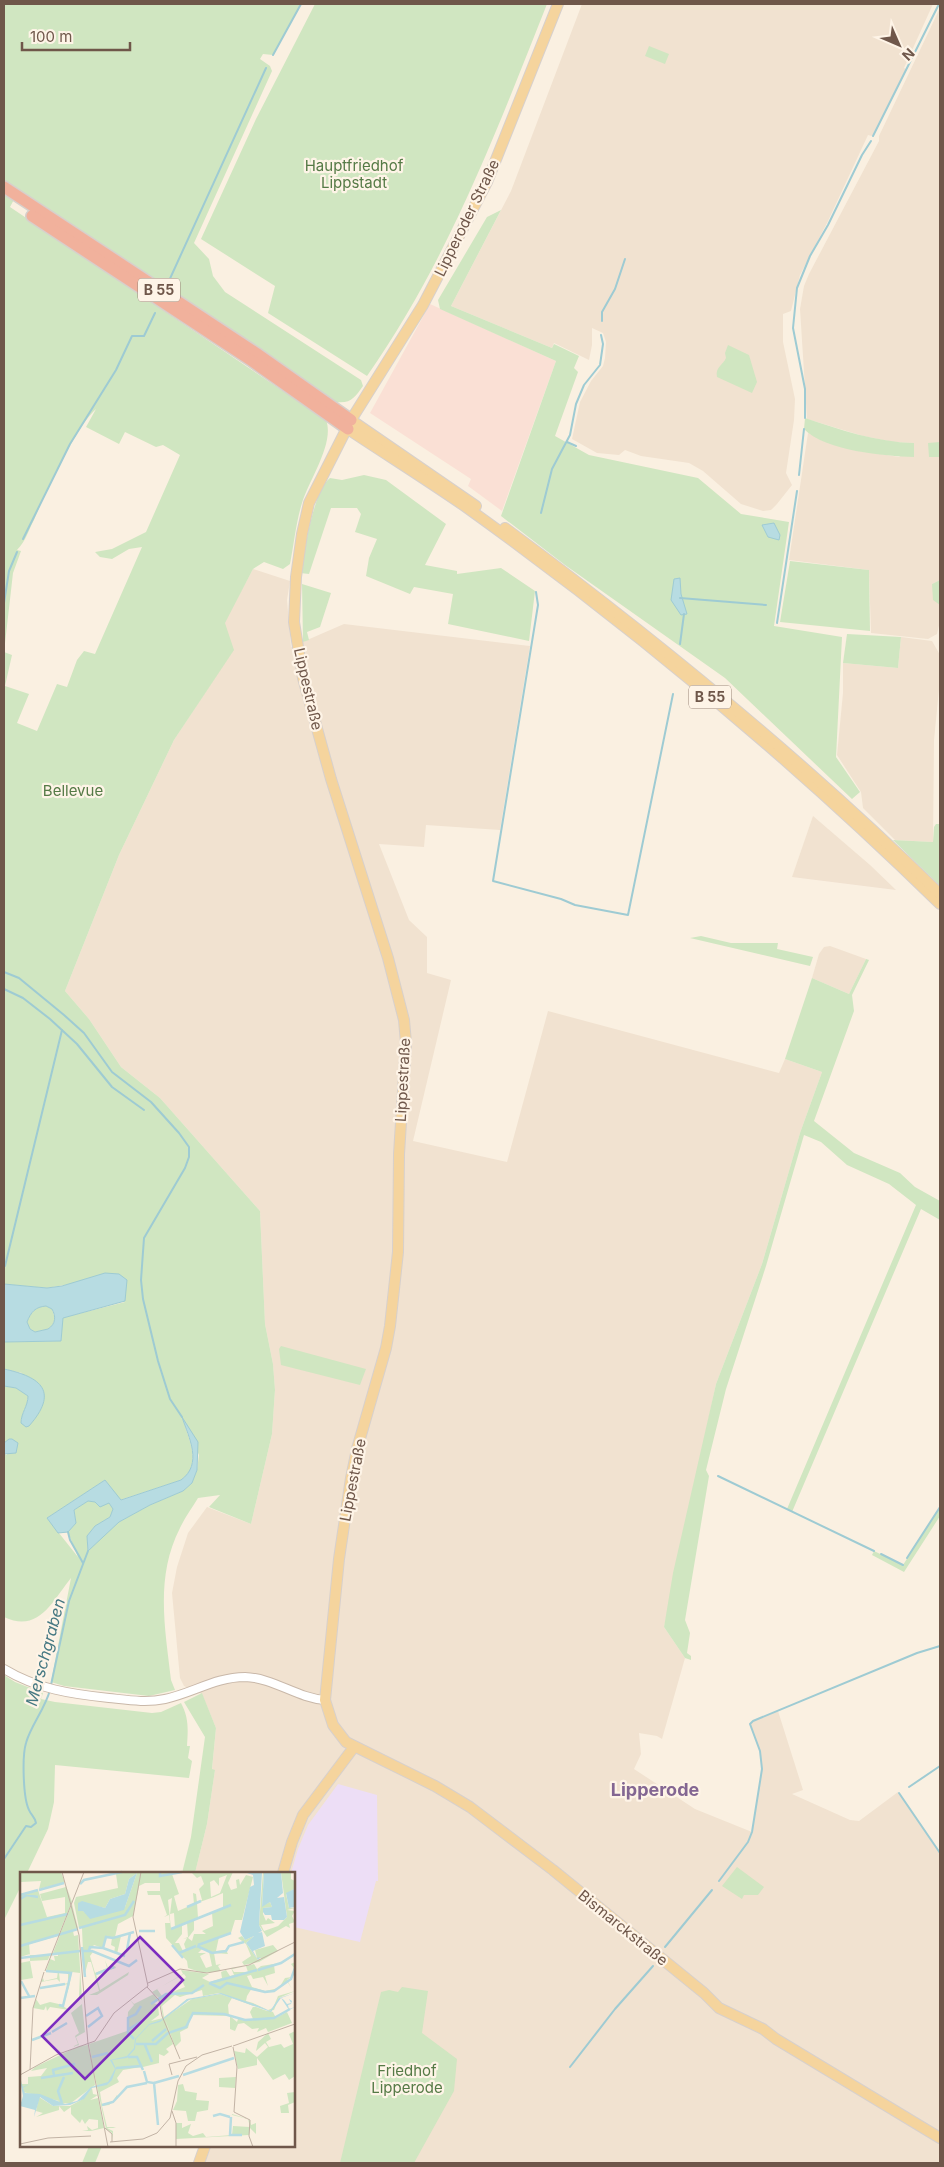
<svg xmlns="http://www.w3.org/2000/svg" width="944" height="2167" font-family="Inter,sans-serif">
  <style>
    .residential { fill: #f1e2d0 }
    .commercial { fill: #fae0d5 }
    .education { fill: #eddef6 }
    .green { fill: #d0e6c1; fill-rule: evenodd }
    .water { fill: #b7dce2; stroke: #9ecbd3; fill-rule: evenodd }
    .lines { fill: none; stroke-linecap: round; stroke-linejoin: round }
    .stream { stroke: #9ecbd3; stroke-width: 2 }
    .minor-casing { stroke: #c9b8a9; stroke-width: 10 }
    .major-casing { stroke: #d7d0cc; stroke-width: 12 }
    .highway-casing { stroke: #d7d0cc; stroke-width: 14 }
    .minor { stroke: #fff; stroke-width: 8 }
    .major { stroke: #f5d49d; stroke-width: 10 }
    .highway { stroke: #f1b19c; stroke-width: 11 }
    .labels { text-anchor: middle; stroke-width: 4.5; stroke-linejoin: round; paint-order: stroke }
    .shield { fill: #fef4e7; stroke: #9a8679; stroke-width: 1 }
    .shield-label { font-size: 14px; font-weight: bold; fill: #6f574a }
    .park-label { font-size: 15px; fill: #557a46; stroke: #fef4e7 }
    .street-label { font-size: 15px; fill: #6f574a; stroke: #fef4e7 }
    .water-label { font-size: 16px; font-style: italic; fill: #467882; stroke: #fef4e7 }
    .quarter-label { font-size: 18px; font-weight: bold; fill: #836692; stroke: #fef4e7 }
    .inset-river { fill: none; stroke: #b7dce2; stroke-width: 2.5 }
    .inset-road { fill: none; stroke: #c2b3a5; stroke-width: 1 }
    .view { fill: #7b2cbf; fill-opacity: 0.15; stroke: #7b2cbf; stroke-width: 2.5 }
    .inset-edge { fill: none; stroke: #6f574a; stroke-width: 2.5 }
  </style>
  <rect width="100%" height="100%" fill="#faf0e1"/>
  <g class="residential">
    <path d="M582,4H933L904,68L906,69L872,136L868,135L828,221L800,275L791,311L783,314V342L795,399L794,420L786,473L792,485L777,504L771,510L763,511L741,504L703,471L689,463L641,456L625,450L619,455L597,453L572,439L580,402L591,381L603,366L605,358L606,342L603,333L592,328V345L589,360L554,343L552,348L451,306L511,191Z"/>
    <path d="M940,8V580L932,584L940,605V621L937,634L928,639L871,633L869,570L789,560L808,433L827,442L850,449L899,457L914,443L893,442L863,436L807,419L800,309L804,286L809,274L879,141V136Z"/>
    <path d="M253,569L290,581L287,600L291,647L344,624L530,646L500,830L426,825L424,847L379,844L409,920L427,937V973L451,980L413,1141L507,1162L548,1011L779,1073L785,1059L822,1072L800,1133L762,1264L716,1384L664,1627L685,1658L662,1739L657,1736L639,1733L641,1754L634,1769L695,1809L752,1832L762,1769L760,1751L750,1724L753,1721L778,1711L803,1790L792,1794L850,1820L859,1821L898,1792L940,1854V2163H205L211,2146H294V1873H195L207,1824L215,1770H212L216,1728L202,1694L184,1686L180,1678L172,1593L177,1567L188,1533L207,1507L251,1524L272,1434L275,1390L273,1364L265,1324L260,1211L160,1098L121,1067L89,1019L65,991L119,855L174,740L233,650L224,623Z"/>
    <path d="M901,637L932,641L940,655V679L934,740L933,842L895,840L863,808L861,792L837,755L843,693V663L898,668Z"/>
    <path d="M813,816L870,865L896,890L792,877Z"/>
    <path d="M830,946L866,959L849,994L812,978L819,954L824,947Z"/>
  </g>
  <path class="commercial" d="M430,304L556,361L502,511L468,486L471,479L370,413Z"/>
  <path class="education" d="M338,1784L377,1795L378,1881H376L360,1942L294,1927V1873H291L298,1849L308,1825Z"/>
  <g class="green">
    <path d="M4,4H301L273,55L263,54L260,59L270,66L272,71L194,243L209,259L213,276L225,292L361,380L363,386C355,397 351,404 336,402L233,331L18,192L10,207L326,420C335,443 309,480 302,503C296,522 294,544 290,564L283,569L264,562L253,569L225,623L234,650L174,740L119,855L65,991L89,1019L121,1067L160,1098L260,1211L265,1324L273,1364L275,1390L272,1434L251,1524L209,1507L220,1495L198,1498C192,1508 185,1517 180,1528C155,1577 165,1628 171,1680L175,1690L149,1696L64,1686L51,1682L71,1578C53,1600 39,1634 4,1617V1454L7,1455L9,1439L4,1443V1386L16,1388L28,1396C28,1406 21,1413 21,1423L35,1419L22,1373L4,1369V1342L61,1341L62,1318L125,1302L82,1282L47,1288L4,1284ZM96,409L86,427L119,444L125,432L156,447L163,445L180,455L146,532L112,549L95,552L100,557L112,559L129,549L142,547L95,654L84,651L77,660L67,687L57,684L37,731L17,723L29,694L5,686L12,655L4,652L13,573L21,551L17,550C26,541 28,531 34,520C45,493 77,425 96,409ZM183,1419L199,1455L197,1470L192,1483L183,1491L150,1505L119,1522L88,1550L87,1536L95,1526L110,1517L113,1509L109,1503L88,1501L74,1510L76,1523L68,1532L78,1557L47,1518L105,1480L120,1500L181,1480C203,1464 188,1439 183,1419Z"/>
    <path d="M315,4H547C496,133 447,262 367,376L268,313L275,286L201,239L256,119Z"/>
    <path d="M649,46L669,54L665,64L645,56Z"/>
    <path d="M501,210L451,306L552,348L554,344L579,356L574,368L578,372L555,436L589,455L698,478L741,514L789,522L774,626L842,637L836,757L860,792L852,799L725,678L565,565L501,516L556,361L440,309L438,300L487,217Z"/>
    <path d="M728,345L749,355L757,382L752,393L717,377C715,367 723,365 726,358L725,353Z"/>
    <path d="M805,418C841,430 876,442 914,443V457C885,456 825,451 804,429Z"/>
    <path d="M940,442V457H929L928,443Z"/>
    <path d="M364,475L386,480L446,524L425,565L457,571V574L501,568L535,591L529,641L448,624L453,594L414,587L410,594L366,576L369,558L377,539L355,532L361,514L357,508H331L309,574L300,573C305,551 313,491 330,478L342,480Z"/>
    <path d="M790,561L869,570L870,631L780,622Z"/>
    <path d="M940,580V605L933,600L932,584Z"/>
    <path d="M302,584L331,593L320,627L307,632L309,640L303,642Z"/>
    <path d="M847,634L901,637L898,668L843,663Z"/>
    <path d="M936,824H940V886L893,840L933,842L934,827Z"/>
    <path d="M701,936L731,943H778L777,949L813,957L810,966L690,938Z"/>
    <path d="M866,959L869,960L852,995L854,1011L814,1121L854,1153L900,1173L915,1187L940,1201V1220L921,1209L792,1512L787,1509L916,1205L889,1184L847,1165L821,1142L804,1135L766,1266L726,1389L706,1470L709,1476L685,1620L690,1633L687,1653L691,1656V1660L685,1658L664,1627L673,1573L716,1384L762,1264L800,1133L822,1072L785,1059L812,978L849,994Z"/>
    <path d="M46,1306L52,1309C55,1316 56,1324 48,1329L35,1332L30,1329L27,1322C31,1312 35,1307 46,1306Z"/>
    <path d="M281,1346L366,1369L360,1385L281,1365L279,1349Z"/>
    <path d="M940,1507V1516L904,1572L872,1555L874,1551L903,1565Z"/>
    <path d="M4,1675L15,1682L43,1693L41,1699L55,1702L152,1713L161,1712L181,1703C189,1718 188,1729 187,1746H190L188,1758L192,1761L189,1778L55,1765L54,1802L48,1829L27,1873H21V1886L4,1920Z"/>
    <path d="M202,1693L216,1728L212,1769L215,1770L207,1824L195,1873H182L191,1837L205,1737L184,1702Z"/>
    <path d="M737,1867L764,1887L758,1895H744L742,1899L722,1886Z"/>
    <path d="M402,1987L428,1991L422,2033L457,2059L454,2091L414,2163H340L381,1992L389,1990L398,1992Z"/>
    <path d="M89,2146H102L95,2163H82Z"/>
  </g>
  <g class="water">
    <path d="M774,523L780,535L779,540L768,537L762,525Z"/>
    <path d="M680,578L681,594L687,614L681,615L671,600L674,579Z"/>
    <path d="M105,1273L119,1274L127,1280L125,1301L63,1318L61,1341L4,1342V1284L47,1288L62,1286ZM46,1306L52,1309C56,1316 56,1324 48,1329L35,1332L30,1329L27,1322C31,1312 35,1307 46,1306Z"/>
    <path d="M4,1369C42,1377 59,1392 29,1426L26,1427L21,1423C21,1413 28,1406 28,1396L16,1388L4,1386Z"/>
    <path d="M182,1417L198,1442L197,1470L192,1483L183,1491L150,1505L119,1522L88,1551L87,1536L95,1526L110,1517L113,1509L109,1503L100,1507L95,1502L88,1501L74,1510L76,1523L68,1532L58,1533L47,1518L105,1480L121,1500L181,1480C203,1464 189,1438 182,1417Z"/>
    <path d="M9,1439H12L18,1443L16,1453L4,1454V1443Z"/>
  </g>
  <g class="lines">
    <g class="stream">
      <path d="M273,55L301,4"/>
      <path d="M873,136L939,4"/>
      <path d="M168,283L266,68"/>
      <path d="M602,321V312L615,289L625,259"/>
      <path d="M805,418V389L793,328L797,288L810,256L828,225L862,155L871,141"/>
      <path d="M567,442L576,446"/>
      <path d="M799,475L804,429"/>
      <path d="M541,513L552,469L570,435L576,404L584,385L600,365L603,344L601,335"/>
      <path d="M23,539L70,444L116,370L132,336H144L155,313"/>
      <path d="M536,592L538,605L493,881L561,899L575,905L628,915L673,694"/>
      <path d="M680,598L766,605"/>
      <path d="M4,603L9,571L17,552"/>
      <path d="M777,623L797,491"/>
      <path d="M680,644L684,614"/>
      <path d="M4,972L19,978L64,1015L84,1033L112,1072L151,1102L179,1133L189,1147V1157L185,1168L144,1238L141,1280L143,1299L158,1361L170,1399L182,1417"/>
      <path d="M4,989L23,998L50,1019L77,1044L112,1087L144,1110"/>
      <path d="M5,1266L62,1030"/>
      <path d="M718,1476L874,1551"/>
      <path d="M68,1532L70,1540L83,1563"/>
      <path d="M881,1554L903,1565"/>
      <path d="M907,1558L940,1507"/>
      <path d="M51,1685L69,1601L88,1551"/>
      <path d="M909,1787L940,1766"/>
      <path d="M899,1793L940,1853"/>
      <path d="M4,1859L26,1826L31,1827L36,1823C35,1817 31,1815 29,1810C23,1798 22,1756 26,1743C31,1725 45,1709 50,1690"/>
      <path d="M719,1881L748,1842L752,1832L762,1769L760,1751L750,1724L753,1721L917,1653L940,1646"/>
      <path d="M665,1947L712,1890"/>
      <path d="M570,2067L615,2009L653,1966"/>
    </g>
    <g class="minor-casing">
      <path id="minor" d="M4,1669C37,1689 71,1694 109,1698C128,1700 146,1703 165,1699C193,1693 216,1677 245,1677C274,1678 297,1698 325,1700"/>
    </g>
    <g class="major-casing">
      <g id="major">
        <path d="M558,4L487,182L423,305L351,420L309,503L302,534L296,577L294,622L303,678L331,779L388,958L404,1020L406,1043L399,1154L398,1252L390,1326L386,1348L357,1449L351,1478L339,1559L325,1700L333,1725L346,1742L435,1786L470,1807L553,1870L704,1993L719,2008L763,2029L776,2039L940,2138"/>
        <path d="M351,420L476,506"/>
        <path d="M348,429C387,455 427,480 466,507C633,627 793,760 940,904"/>
        <path d="M505,528C658,641 804,761 940,894"/>
        <path d="M283,1873L292,1842L303,1815L354,1747"/>
        <path d="M199,2163L205,2146"/>
      </g>
    </g>
    <g class="highway-casing">
      <g id="highway">
        <path d="M4,187L256,353L351,420"/>
        <path d="M32,216L252,361L348,429"/>
      </g>
    </g>
    <use href="#minor" class="minor"/>
    <use href="#major" class="major"/>
    <use href="#highway" class="highway"/>
  </g>
  <g class="labels">
    <g class="shield">
      <rect x="138" y="278.5" width="42" height="23" rx="4"/>
      <rect x="689" y="685.5" width="42" height="23" rx="4"/>
    </g>
    <g class="shield-label">
      <text x="159" y="295">B 55</text>
      <text x="710" y="702">B 55</text>
    </g>
    <g class="park-label">
      <text x="354" y="171">Hauptfriedhof<tspan x="354" dy="17">Lippstadt</tspan></text>
      <text x="73" y="796">Bellevue</text>
      <text x="407" y="2076">Friedhof<tspan x="407" dy="17">Lipperode</tspan></text>
    </g>
    <g class="street-label">
      <text transform="translate(467 218) rotate(-64)" y="5">Lipperoder Straße</text>
      <text transform="translate(308 689) rotate(77)" y="5">Lippestraße</text>
      <text transform="translate(403 1080) rotate(-87)" y="5">Lippestraße</text>
      <text transform="translate(353 1480) rotate(-79)" y="5">Lippestraße</text>
      <text transform="translate(623 1928) rotate(39)" y="5">Bismarckstraße</text>
    </g>
    <g class="water-label">
      <text transform="translate(45 1652) rotate(-75)" y="6">Merschgraben</text>
    </g>
    <g class="quarter-label">
      <text x="655" y="1796">Lipperode</text>
    </g>
  </g>
  <g transform="translate(20 1872)">
    <rect width="275" height="275" fill="#faf0e1"/>
    <path d="M0,0H41L52,30L38,64L9,72L10,83H30L28,88L10,89L13,106L1,108L0,91L10,89V82L0,85ZM21,9L19,17L45,10L46,15L20,22L22,29L45,25V41L27,45L18,18L1,22V10ZM103,0H161L152,2L159,22L154,24L158,39L174,32L173,21L176,22L177,30L182,28L179,17L184,12L181,4L177,6L171,0H213L208,11L211,18L217,16L216,8L219,7L220,13L226,3L233,5L222,48H215L211,61L199,65L196,79L206,78L208,82L194,81L196,93L201,92L198,94L201,99L183,101L168,96L167,89L146,66L145,51H150L149,43L144,45L147,43L140,23H128L127,19H140V11H125L119,14L113,44L98,52L95,65L101,64L97,82L94,81L95,75L91,73L92,66L86,64L83,76L74,73L70,78L73,80L70,84L75,101L87,96L85,88L88,96L95,94L96,96L76,102L78,110L97,102L78,110L80,118L109,100L108,103L77,123H69L79,119L78,115L71,90H68L64,105L62,56H59L54,31L56,25L98,16L96,2ZM117,1L105,35L72,43L64,40L60,30L85,36L90,27L105,22L109,7ZM207,3L200,21L191,25L190,10L194,8L199,14V6ZM203,21V36L195,39L194,25ZM194,25L195,39L178,46L177,31ZM152,26L150,42L154,41L155,56L151,57L148,28ZM192,41L193,54L182,59L186,62H174L172,69L168,66L174,58V48ZM167,51L168,65L163,67L167,66L164,72L166,78L163,79L159,71H155L162,62V53ZM183,76L189,80L192,94L186,96L180,84L186,81H178ZM243,0H244L242,34L250,30L252,35L243,36V42L246,49L248,46L255,51L241,53L244,59L258,54L267,45L261,0H271V7L275,9L274,17L266,22L269,36H275L267,38L275,39L272,44L275,50L269,52L270,56L266,54L247,65L239,53ZM52,32L58,56L40,62ZM53,59L54,64L58,63L62,128L59,126L60,101L52,100L49,115L43,134L49,138L30,135L27,139L26,134L24,138L13,136L16,127L20,133L30,130L43,133L49,112L19,117L48,111V101L39,100L40,110L37,107L21,110L23,106L24,109L37,106L38,99H26L30,87L35,89L34,84H38V81H33L40,63ZM222,64L225,68L234,64L226,71L238,88L242,86H237L235,78L253,73L258,79L239,90L224,93L222,90L231,84L226,72L218,66ZM275,82L272,85L262,91L254,93L255,101L245,104L248,114L243,105L233,107L231,103L227,104L232,115L245,119L259,116L265,106L272,105L274,96L271,92L275,90L274,103L267,108L272,117L267,109L254,120H242L232,116L227,124L226,129L233,131L248,138L253,136L258,124L275,119L259,126L254,138L247,139L199,121L167,127L144,146L172,127L200,122L212,126L208,133L209,144L171,143L168,156L160,160L161,169L155,175L145,147L153,172L146,177L149,180L144,184L139,182V191L123,195V198L121,195L103,198L97,206L99,210L80,220L82,233L93,229L97,223L98,226L89,233L82,234L87,255H93L96,256H87L93,259V267L92,261L86,257L74,200L75,213L51,231L35,232L39,229L3,220L0,205L2,212H8V205L21,204L27,196L11,199L15,195L59,174L68,173L73,197L69,172L107,159L108,140L114,133L110,128L114,132L134,122L139,128L134,131L138,133L139,143L131,149L143,146L140,127L132,120L163,102L161,98L189,102L182,106L190,110L202,106L201,100L206,98L210,104L214,103L211,96L223,95L212,97L214,100H228L226,94L234,92L237,97L241,94L260,91ZM164,102L166,105L162,109L165,115L142,124L137,117ZM182,118L183,124L168,127L144,145L142,134L155,123L160,125ZM62,132L65,160L56,165L59,173L52,175L58,172L55,164L59,161L51,141ZM234,133L253,140L256,146L267,140L272,151L248,160L246,156L237,160L239,156L232,157L224,151L218,152L215,159L210,157V144L217,150L218,147H233L230,140ZM275,159V204L269,208L265,202L253,208L237,186V201V193L218,197L214,179L225,181L226,176L237,185L248,175L245,171L236,179L238,170L248,161L251,167L246,170L249,175L261,172L264,176L273,172L269,162ZM216,205L215,216L199,215V206ZM163,212L165,219L177,221L176,228L189,229L188,238L177,240L175,249H168L166,239L153,238L157,229L158,213ZM72,216L73,222L78,223L70,228L78,226L84,256L71,259H62L68,258L67,254L72,258L78,256V248L69,247L65,252L62,247L60,251L51,242V235L44,240L39,234V238L16,245L23,241L16,239L19,225L33,234H50L63,227ZM275,220V230L268,233L269,241H261L260,234L269,231L267,221ZM3,224H18L14,235L3,233ZM212,242L228,247L230,249L231,253L236,251V262L230,256L229,263L156,267V251H162V256L171,252L168,261L173,264L183,261L186,265L212,263L213,254L230,255L228,247L212,243L210,263Z" fill="#d0e6c1" fill-rule="evenodd"/>
    <path d="M242,0L239,53L242,59L238,61L242,60L245,74L233,79L237,86L241,85L238,88L226,71L234,64L225,68L220,60L230,15L234,13L233,3L227,1ZM244,0H261L263,21L257,26L264,25L267,45L264,48H252L251,43H245L243,40V36L252,35L250,30L242,35ZM117,1L104,38L70,47L63,39H58V31L62,29L85,36L90,27L105,22L109,7ZM275,11V35L269,36L266,21L274,17ZM201,121L234,132L250,139L259,126L275,121L261,126L264,128L267,132L271,131L269,127L272,129L271,132L268,133L269,137L275,135L269,138L261,126L251,140L200,122L169,128L140,150L129,153L116,167L115,177L107,186L92,188L96,197L92,208L87,213L72,216L64,227L50,233L33,234L20,225L14,245L15,238L0,234L3,224L0,208L3,215L9,212L3,216L5,221L20,222L45,232L57,229L71,215L88,210L95,197L90,188L107,184L114,176L115,167L129,152L141,148L167,127Z" fill="#b7dce2"/>
    <path class="inset-river" d="M140,0V4L162,0M60,12L64,8L102,0M19,18L44,11M0,23L18,18M0,27L7,23L18,25M167,35L181,29M0,53L48,42M59,56L105,43L114,29M151,57L211,33M119,59H135M152,73L163,86M178,73L211,61M0,74L58,57M177,74L192,81L206,79L209,74L224,70M62,75L65,105M83,76L86,65L93,66L114,60M69,78L70,75L83,76L105,84M107,78L110,61M63,79H72L109,94L117,88M159,81L176,74M0,86L60,79M238,98L261,91L275,82M26,99L51,101L43,134L39,133M76,102L94,95M1,109L9,124M189,111L200,116L207,111L245,120L254,119L271,107L275,96M190,111L237,98M20,116L45,112M0,126L15,124M131,132L146,122L172,121L184,113M66,144L78,136L82,144L68,155M109,157L122,149M32,160L47,151M114,167L108,161V146L116,142L121,134M12,168L31,161M132,169L146,157M116,172H136L148,161L166,155L173,141L204,142L225,148L254,146L270,137M125,173L132,190M72,185L88,181M108,185H117L123,198M96,196L122,194M124,199L127,210L134,211L138,253M34,203L33,198L55,192M163,203L214,186M21,206L53,201M134,211L159,204M42,231L38,219L44,205M82,233L93,230L107,215L127,211M193,244L200,242L210,245M211,245L210,263H222"/>
    <path class="inset-road" d="M42,0L59,63L68,172M25,99L64,0M128,111L160,97L187,101L229,93L275,70M127,115L139,128L142,144L160,187M68,171L88,275M213,174L275,152M213,175L217,195L214,240L230,248L229,264L233,275M10,198L13,136L24,100M0,203L36,183L75,169L94,141L128,114L113,45L121,0M152,203L149,192L177,185M152,239L156,251V275M85,256L92,262V270M90,270L123,267L137,261L150,246L158,209L166,194L182,183L212,174M0,272L28,266L71,264"/>
    <path class="view" d="M120,65L163,108L65,207L22,164Z"/>
    <rect width="275" height="275" class="inset-edge"/>
  </g>
  <rect width="944" height="2167" fill="none" stroke="#6f574a" stroke-width="10"/>
  <g transform="translate(899 45) rotate(135)" stroke="#fef4e7" stroke-width="4" paint-order="stroke">
  <path d="M0-4L9 19L0 12L-9 19Z" fill="#6f574a"/>
  <text y="-8" font-size="14" font-weight="bold" text-anchor="middle" fill="#6f574a">N</text>
  </g>
  <path d="M22 42v8h108v-8" fill="none" stroke="#6f574a" stroke-width="2.5"/>
  <text x="30" y="42" font-size="15" fill="#6f574a" stroke="#fef4e7" stroke-width="4" paint-order="stroke">100 m</text>
</svg>
